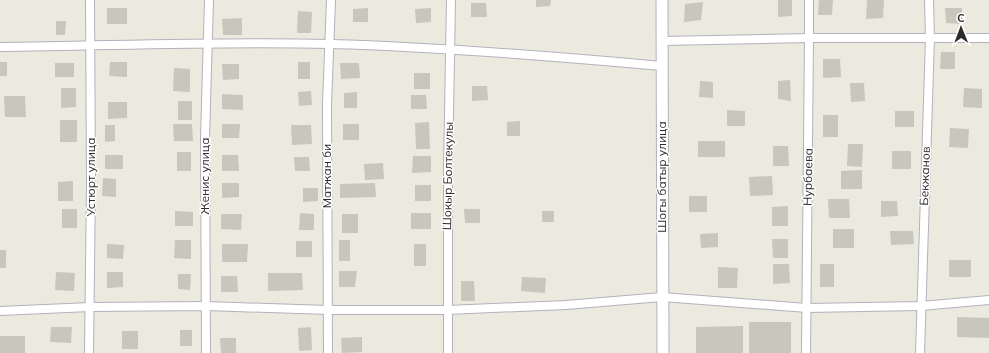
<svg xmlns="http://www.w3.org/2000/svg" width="989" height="353" font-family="Mulish,sans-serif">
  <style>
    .building { fill: #c8c7bd }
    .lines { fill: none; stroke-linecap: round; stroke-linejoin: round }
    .street-casing { stroke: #b3b1be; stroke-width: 10 }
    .secondary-casing { stroke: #b3b1be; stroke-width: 13 }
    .street { stroke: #fff; stroke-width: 8 }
    .secondary { stroke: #fff; stroke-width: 11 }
    .labels { text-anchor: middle; stroke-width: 3; stroke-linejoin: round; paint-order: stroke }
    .street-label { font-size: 12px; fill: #2b2b2b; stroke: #fff }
  </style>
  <rect width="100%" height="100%" fill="#eceade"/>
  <g class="building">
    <path d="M536,0H551L550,6L536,7Z"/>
    <path d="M778,0H792V16L778,17Z"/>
    <path d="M819,0H833L832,15H818Z"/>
    <path d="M867,0H884L883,18L866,19Z"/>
    <path d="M703,2L701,20L684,22L685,4Z"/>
    <path d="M471,3H486L487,17H471Z"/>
    <rect x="107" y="8" width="20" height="16"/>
    <path d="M368,8V22H353V9Z"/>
    <path d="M431,8V22L416,23L415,9Z"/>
    <path d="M945,8H962V24L946,23Z"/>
    <path d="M298,11L312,12L311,33H297Z"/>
    <path d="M242,18V35H223L222,19Z"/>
    <path d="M56,21H66L65,35H56Z"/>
    <path d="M941,52H955V69H940Z"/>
    <path d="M823,59H840L841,77L823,78Z"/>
    <rect x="0" y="62" width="7" height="14"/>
    <path d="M110,62H127V77L109,76Z"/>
    <rect x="298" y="62" width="12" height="17"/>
    <rect x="55" y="63" width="19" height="14"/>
    <path d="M340,63H359L360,78L341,79Z"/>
    <path d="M222,64H239V79L223,80Z"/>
    <path d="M174,68L190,69V92L173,91Z"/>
    <rect x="414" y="73" width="16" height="16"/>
    <path d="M790,80L791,101L778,99V81Z"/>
    <path d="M700,81L713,82V98L699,97Z"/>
    <path d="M850,83H864L865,101L851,102Z"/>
    <path d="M472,86H487L488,100L472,101Z"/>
    <path d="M61,88H76V107L61,108Z"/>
    <path d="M964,88L982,89V108L963,107Z"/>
    <path d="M311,91L312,105L299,106L298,92Z"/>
    <path d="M357,92V108H344V93Z"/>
    <path d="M222,94L243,95V110L222,109Z"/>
    <path d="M411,95H426L427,109H411Z"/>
    <path d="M4,96H25L26,117H5Z"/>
    <rect x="178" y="101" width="14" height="19"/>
    <path d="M108,102H127V118L108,119Z"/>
    <path d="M727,110L745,111V126H727Z"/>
    <rect x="895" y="111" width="19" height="16"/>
    <rect x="823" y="115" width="15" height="22"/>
    <rect x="60" y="120" width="17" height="22"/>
    <path d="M520,121V136H507V122Z"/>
    <path d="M429,122L430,149H416L415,123Z"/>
    <path d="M173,124H192L193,141H174Z"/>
    <path d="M222,124H240L239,138H222Z"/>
    <rect x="343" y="124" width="16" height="16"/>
    <path d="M105,125H115V141L105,142Z"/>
    <path d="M291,125H311L312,144L292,145Z"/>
    <path d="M950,128L969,129L968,148L949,147Z"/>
    <rect x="698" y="141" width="27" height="16"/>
    <path d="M848,144H863L862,167L847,166Z"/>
    <path d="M773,146H788L789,166H773Z"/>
    <rect x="892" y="151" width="19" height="18"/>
    <rect x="177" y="152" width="14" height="19"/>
    <rect x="105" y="155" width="18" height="14"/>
    <path d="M222,155H238L239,171H222Z"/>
    <path d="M413,156H431V172L412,173Z"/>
    <path d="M294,157H309L310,171H295Z"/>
    <path d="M383,163L384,179L365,180L364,164Z"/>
    <path d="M862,170V189H841V171Z"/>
    <path d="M772,176L773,195L750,196L749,177Z"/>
    <path d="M103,178L116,179V197L102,196Z"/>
    <path d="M73,181V201H58V182Z"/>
    <path d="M222,183H239V197L222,198Z"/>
    <path d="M375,183L376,197L340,198V184Z"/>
    <rect x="415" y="185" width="16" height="16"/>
    <path d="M303,188H318V201L303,202Z"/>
    <rect x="689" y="196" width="18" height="16"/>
    <path d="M828,199H849L850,218H829Z"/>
    <path d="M881,201H897L898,216L881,217Z"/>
    <path d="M788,206V226H772V207Z"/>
    <rect x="62" y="209" width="15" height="19"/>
    <path d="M464,209H480V223H465Z"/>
    <path d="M175,211L193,212V226H175Z"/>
    <rect x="542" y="211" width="12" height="11"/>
    <path d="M300,213L314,214V230H299Z"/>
    <rect x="411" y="213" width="20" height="16"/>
    <path d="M221,214H242L241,230L221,229Z"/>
    <rect x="342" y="214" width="16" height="19"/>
    <rect x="833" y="229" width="21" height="19"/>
    <path d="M890,231H913L914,244L891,245Z"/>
    <path d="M718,233V247L701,248L700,234Z"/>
    <path d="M772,239H788V258H773Z"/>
    <path d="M175,240H191V259L174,258Z"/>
    <rect x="339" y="240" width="11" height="21"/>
    <rect x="296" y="241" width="16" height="16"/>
    <path d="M107,244L124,245L123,259L107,258Z"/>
    <path d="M222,244H248L247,262H222Z"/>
    <rect x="414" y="244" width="12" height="22"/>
    <rect x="0" y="250" width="6" height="18"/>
    <rect x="949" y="260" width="22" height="17"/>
    <path d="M773,264H789L790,283L773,284Z"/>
    <rect x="820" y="264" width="14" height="23"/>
    <path d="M718,267L738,268L737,288H718Z"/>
    <path d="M339,271H357L355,287H339Z"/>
    <path d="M56,272L75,273L74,291L55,290Z"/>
    <path d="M107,272H123V287L107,288Z"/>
    <path d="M268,273H302L303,290L268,291Z"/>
    <path d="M178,274H191L190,290L178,289Z"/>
    <path d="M221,276H237L238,292H221Z"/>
    <path d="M522,277L546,278L545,293L521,291Z"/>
    <path d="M461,281H474L475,301H461Z"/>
    <path d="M957,317L989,318V338L957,337Z"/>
    <rect x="749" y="322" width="42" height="31"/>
    <path d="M743,326V353H696V327Z"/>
    <path d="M51,327H72L71,343L50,342Z"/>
    <path d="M311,327L312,350L299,351L298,328Z"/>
    <rect x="180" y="330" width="12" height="16"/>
    <rect x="122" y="331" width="16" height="18"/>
    <rect x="0" y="336" width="25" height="17"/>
    <path d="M362,337V352L342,353L341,338Z"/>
    <path d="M220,338H236V353H221Z"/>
  </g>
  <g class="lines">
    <g class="street-casing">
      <g id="street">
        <path d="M662,41L809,38H989"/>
        <path d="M0,47C110,46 220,41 330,44C441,47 552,56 662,66"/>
        <path d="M0,311L90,307L206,306L328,310H447L566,305L662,297L807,308L921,306L989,300"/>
        <path d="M89,353L91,183L90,0"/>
        <path d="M206,353L205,138L209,0"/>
        <path d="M328,353L327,104L331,0"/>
        <path d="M448,353V170L451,0"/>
        <path d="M806,353L809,38V0"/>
        <path d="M920,353L930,38L929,0"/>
      </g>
    </g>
    <g class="secondary-casing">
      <path id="secondary" d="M662,0L663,353"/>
    </g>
    <use href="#street" class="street"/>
    <use href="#secondary" class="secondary"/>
  </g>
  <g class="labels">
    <g class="street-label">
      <text transform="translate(205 176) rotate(-90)" y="4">Женис улица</text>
      <text transform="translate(327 176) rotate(-90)" y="4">Матжан би</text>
      <text transform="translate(448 176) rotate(-89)" y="4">Шокыр Болтекулы</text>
      <text transform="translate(925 176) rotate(-88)" y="4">Бекжанов</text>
      <text transform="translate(91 177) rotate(-90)" y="4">Устюрт улица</text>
      <text transform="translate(662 177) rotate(-90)" y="4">Шогы батыр улица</text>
      <text transform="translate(808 177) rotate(-89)" y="4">Нурбаева</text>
    </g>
  </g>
  <g transform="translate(961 28) rotate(359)" stroke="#ffffff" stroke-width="3" paint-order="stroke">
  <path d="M0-3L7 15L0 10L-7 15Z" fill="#2b2b2b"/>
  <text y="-6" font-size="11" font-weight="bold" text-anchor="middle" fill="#2b2b2b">С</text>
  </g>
</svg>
